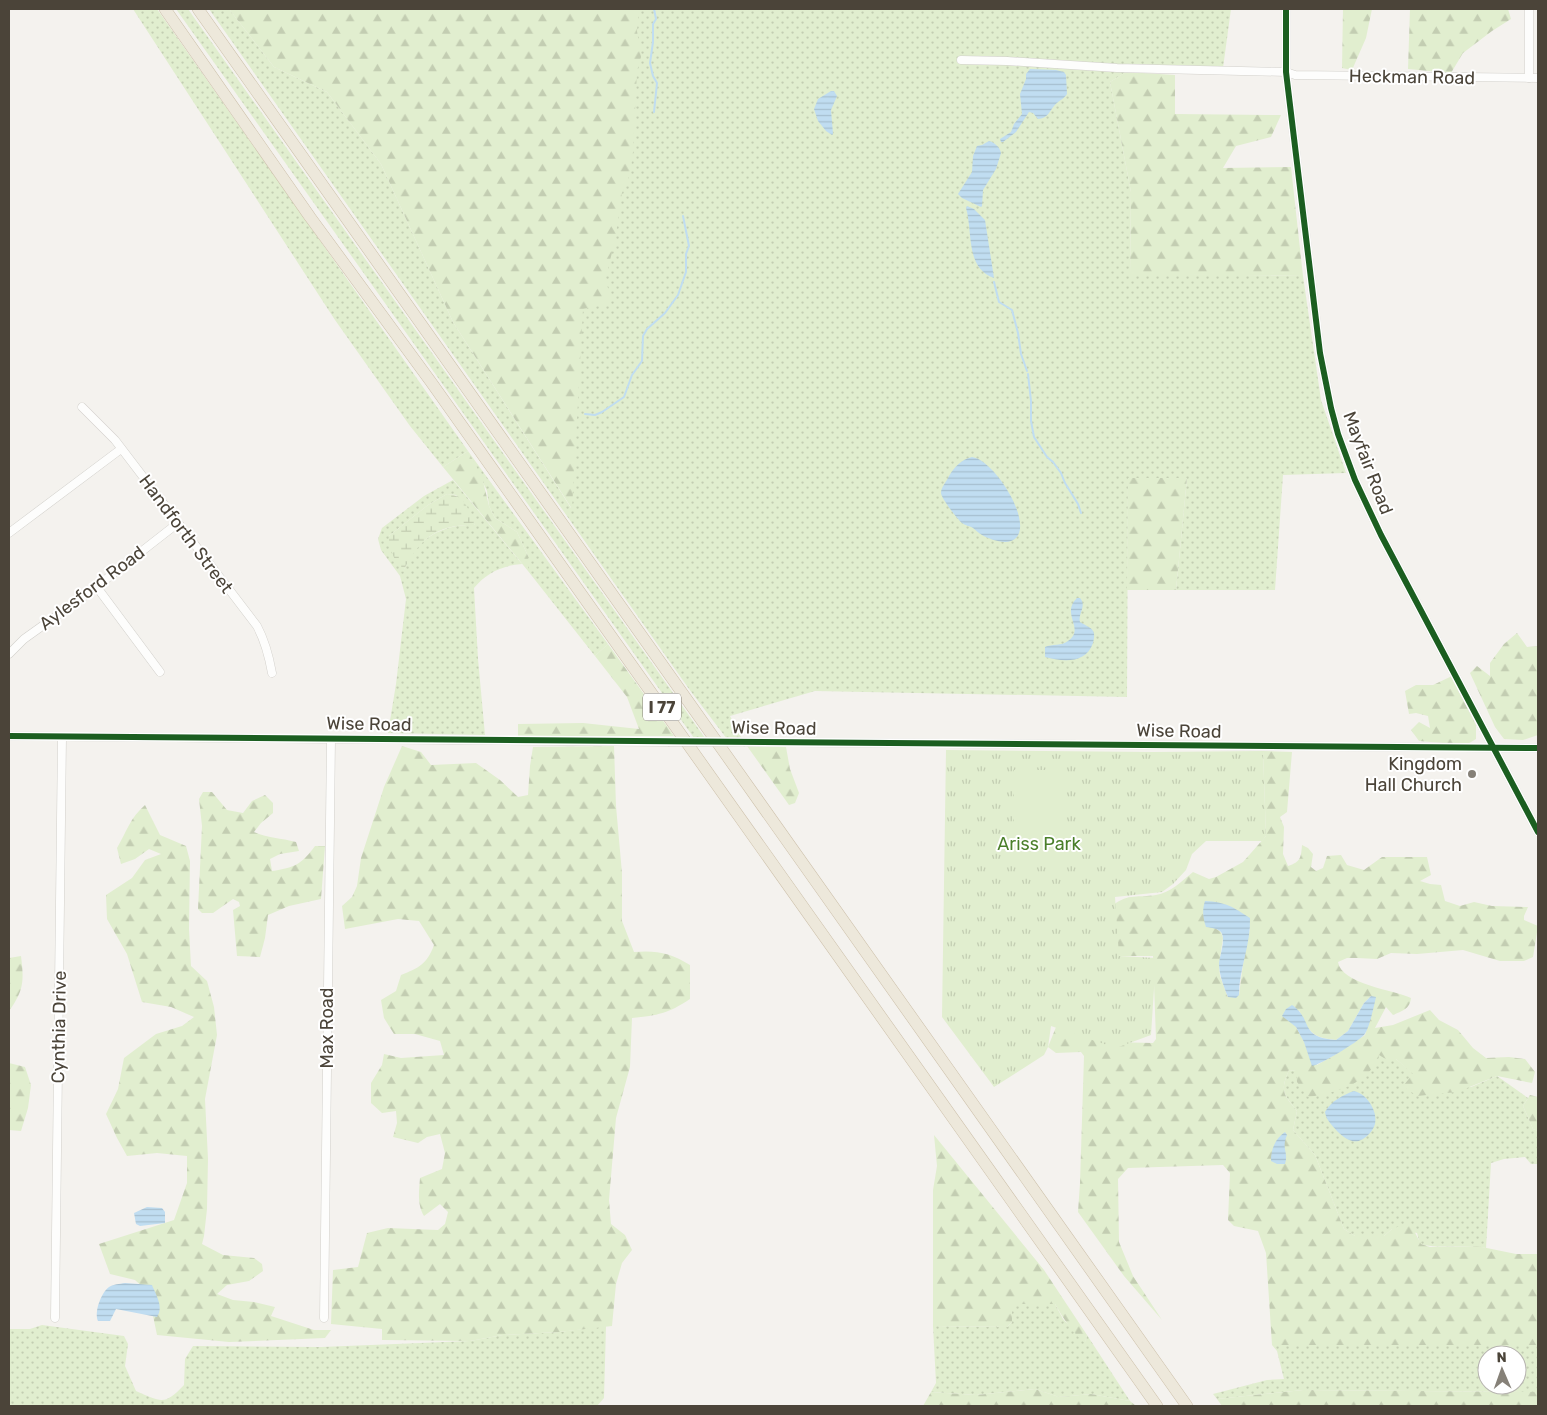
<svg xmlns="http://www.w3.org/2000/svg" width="1547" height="1415" font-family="Rubik,sans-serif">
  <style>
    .grass { fill: url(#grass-dots); fill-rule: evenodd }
    .forest { fill: url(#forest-firs); fill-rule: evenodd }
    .wetland { fill: url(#wetland-marsh) }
    .park { fill: url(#park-tufts) }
    .garden { fill: #e1eecf }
    .water { fill: url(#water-rules) }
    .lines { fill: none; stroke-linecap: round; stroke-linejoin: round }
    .stream { stroke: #c0ddf1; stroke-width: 2 }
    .minor-casing { stroke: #d2d0cb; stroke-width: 9 }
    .highway-casing { stroke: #ccbfa9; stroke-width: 12 }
    .minor { stroke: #fdfdfc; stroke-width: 8 }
    .highway { stroke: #ede8db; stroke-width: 11 }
    .minor-bridge-casing { stroke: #d2d0cb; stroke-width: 9; stroke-linecap: butt }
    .minor-bridge { stroke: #fdfdfc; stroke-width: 8 }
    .cycleway-casing { stroke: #fff; stroke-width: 9 }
    .cycleway { stroke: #1b5e20; stroke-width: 6 }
    .poi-dot { fill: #868178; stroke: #fff; stroke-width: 2 }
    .labels { text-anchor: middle; stroke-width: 4; stroke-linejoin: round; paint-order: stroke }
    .shield { fill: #fff; stroke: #817c74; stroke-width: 1 }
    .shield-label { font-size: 16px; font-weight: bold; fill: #4b4439 }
    .street-label { font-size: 18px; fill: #4b4439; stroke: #fff }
    .poi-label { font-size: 18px; fill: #4b4439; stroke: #fff; text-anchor: end }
    .park-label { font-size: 18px; fill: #4a7f2a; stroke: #fff }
  </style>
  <defs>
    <pattern id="grass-dots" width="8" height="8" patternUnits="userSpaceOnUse" patternTransform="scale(1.25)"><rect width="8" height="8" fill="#e1eecf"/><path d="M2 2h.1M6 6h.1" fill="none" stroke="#c3cdb2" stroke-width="1.8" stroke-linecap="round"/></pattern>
    <pattern id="forest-firs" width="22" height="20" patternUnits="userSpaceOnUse" patternTransform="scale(1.25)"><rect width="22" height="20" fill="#e1eecf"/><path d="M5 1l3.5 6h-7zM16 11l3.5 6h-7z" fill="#c3cdb2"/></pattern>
    <pattern id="wetland-marsh" width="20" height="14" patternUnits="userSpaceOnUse" patternTransform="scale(1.25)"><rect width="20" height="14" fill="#e1eecf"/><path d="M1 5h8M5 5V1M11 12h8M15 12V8" fill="none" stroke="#c3cdb2"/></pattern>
    <pattern id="park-tufts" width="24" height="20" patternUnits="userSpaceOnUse" patternTransform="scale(1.25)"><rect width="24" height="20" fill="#e1eecf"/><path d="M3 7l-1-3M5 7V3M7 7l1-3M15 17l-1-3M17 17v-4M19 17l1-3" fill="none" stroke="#c3cdb2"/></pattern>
    <pattern id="water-rules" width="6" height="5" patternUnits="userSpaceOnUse" patternTransform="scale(1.25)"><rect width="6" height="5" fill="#c0ddf1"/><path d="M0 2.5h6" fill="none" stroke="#a6bfcf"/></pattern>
  </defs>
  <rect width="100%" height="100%" fill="#f4f2ee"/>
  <g class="grass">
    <path d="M133,9H157L468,451L608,644L595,656L528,571V556L517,532L495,518L489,506L487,491L468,451L443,467L410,426L335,320Z"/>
    <path d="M176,9H188L705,738H694Z"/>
    <path d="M209,9H229L274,67L327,92L381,164L453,322L571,508L599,9H1231L1223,68L1136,66L1110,82L1131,192L1130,273L1303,276L1321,400L1346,473L1283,475L1275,590H1176L1187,478H1128L1127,697L815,691L730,716L742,739H727L689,689L586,543Z"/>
    <path d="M453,480L522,564C503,565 486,573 474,588L478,659L485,735L388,733L396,684L406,599L400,576L381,550L378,539L382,528L424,496ZM447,494L456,495L475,525C449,524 425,533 410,557C407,562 406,567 403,571L389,536L428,505Z"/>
    <path d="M1379,1055L1396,1059L1414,1074L1471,1087L1497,1076L1528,1098L1523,1106L1533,1129L1538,1131V1164H1531L1525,1157L1504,1159L1491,1163L1486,1248C1464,1243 1441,1250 1420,1244L1417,1233L1392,1229L1384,1236H1355L1344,1229L1315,1155L1293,1130L1297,1111C1283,1093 1280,1091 1289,1070L1296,1071Z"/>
    <path d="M1011,1304H1055L1063,1319L1085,1342L1087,1335L1130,1401L1091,1394L1059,1397L1035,1389L976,1395L931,1392L936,1383L933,1326L1007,1327L1012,1322Z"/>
    <path d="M42,1325L124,1336L128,1344L125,1366L136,1391C162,1402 164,1406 184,1385L185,1359L193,1346L321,1347L470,1341L503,1335L559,1332L606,1326L604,1398L597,1406H9V1329H30Z"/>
    <path d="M1383,1344L1538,1345V1392L1303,1390L1217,1399L1213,1394L1267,1380L1284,1379L1277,1351L1272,1345ZM1487,1355H1517V1385H1487Z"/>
  </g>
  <g class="forest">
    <path d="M229,9H639L637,31L641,57L637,71L633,152L630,174L622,193L615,240L605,281L612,297L608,304L583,309L572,509L453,322L381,164L327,92L274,67Z"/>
    <path d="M1343,9H1372L1366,38L1352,70L1342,68Z"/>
    <path d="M1410,9H1508L1511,19L1492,31L1463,53L1451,73L1408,69Z"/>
    <path d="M1126,72L1175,75V114L1281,115L1271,137L1236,146L1223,168L1291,167L1303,276L1130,274L1131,192L1110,82Z"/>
    <path d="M468,451L482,477L489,506L495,518L517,532L528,556V571L443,467Z"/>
    <path d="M1128,478H1187L1176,590H1127Z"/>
    <path d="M1517,633L1527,647L1538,646V735L1523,740L1504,739L1495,727L1470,673L1477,666L1490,676V663L1504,644Z"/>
    <path d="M608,644L674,736H518V724L583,723L639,729L627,697L595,656Z"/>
    <path d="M1452,676L1476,725V739L1466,745L1419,741L1411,730L1419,722L1430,728L1428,716L1416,713L1409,714L1405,691L1416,685H1433Z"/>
    <path d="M402,746L421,752L431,765L476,763L500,780L518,797L528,795L530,766L533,747L614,746L616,806L622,873V921L634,952C656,950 671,953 690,965V999C667,1014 659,1015 632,1018L630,1067L616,1118L609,1200L611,1224L625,1235L632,1250L622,1263L616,1284L612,1326L559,1332L503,1335L470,1341L382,1340V1329L331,1324L333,1270L358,1267L367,1233L388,1228L438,1230L445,1224L448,1212L440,1204L424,1216C417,1204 419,1192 420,1178L442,1169L445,1153L440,1134L427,1137L418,1143L393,1137L397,1123L396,1111L382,1113L371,1103V1083L382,1065L384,1054L401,1058L444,1055L440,1041L415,1034H394L384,1018L381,1000L396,991L401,975C419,968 427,964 434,945L419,921L398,919L345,929L342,906L352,897L357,886L361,858L384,787Z"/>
    <path d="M747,746L786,747L790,769L799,793L795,803L789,805Z"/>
    <path d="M1263,751L1292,752L1287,812L1280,817L1284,827L1283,854L1288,866C1301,862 1301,857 1302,845L1308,848L1313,854L1311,867L1316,871L1323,868L1327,856L1341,855L1347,865L1364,870L1382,857H1427L1431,875L1420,881L1430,884L1441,885L1445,901L1460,906L1474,902L1492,906L1528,907L1524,916V920L1538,926L1533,957L1524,961H1500L1463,950L1417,954L1391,953L1377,959L1357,958H1347L1338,962C1341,984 1394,990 1411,998C1410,1009 1402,1011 1393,1015L1386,1007L1375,1028L1393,1025L1430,1010L1439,1020L1458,1030L1473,1048L1486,1058L1509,1057L1525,1059L1535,1072L1532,1083L1497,1076L1457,1092L1417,1096L1403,1086L1413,1074L1396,1059L1389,1061L1379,1055C1370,1084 1335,1093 1308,1097L1297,1082L1296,1071L1289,1070C1280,1091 1283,1094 1297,1111L1293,1130L1315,1155L1344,1229L1355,1236H1384L1392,1229L1405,1224L1412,1227L1421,1244L1430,1247L1477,1246L1516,1254H1538V1345H1272L1266,1253L1258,1231L1234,1226L1228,1220L1230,1173L1223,1165L1128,1168L1118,1179L1119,1242L1133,1276L1162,1320L1124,1276L1078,1212L1080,1183L1084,1056L1081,1052L1056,1053L1048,1047L1058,1022L1111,1042L1153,1043L1156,1039L1153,956H1115L1113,905C1129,893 1138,898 1156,895C1170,893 1182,881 1193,872L1209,879L1216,877L1243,862L1266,836ZM1215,928H1250L1243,964L1239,995L1228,997L1227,995L1220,976L1219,965L1223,938L1221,932ZM1371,996L1373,1009L1365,1035L1336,1054L1317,1065L1296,1027L1299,1010C1308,1031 1312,1038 1336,1040L1348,1031L1364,1003Z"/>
    <path d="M203,792H212L227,810L243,813L252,801L265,795L273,803V813L261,823L254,832C267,838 281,838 296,842L299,851L280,854L270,859L272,871C294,868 302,864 315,846H325L321,899L289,906L268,915L265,938L260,957L237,956L233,910L240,906L239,902L233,899L213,913H202L198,909L202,826L199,799Z"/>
    <path d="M145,805L160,835L186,846L190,861L189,929L191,966L207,981L214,1007L217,1035L205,1099L208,1159L207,1209L204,1236L202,1244L223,1255L254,1258L262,1264L263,1271L249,1281L227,1285L217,1294L233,1300L254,1302L275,1307L271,1316L314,1330H331L325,1338L229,1342L157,1335L148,1292L135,1280L110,1274L99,1244L174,1220L187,1183V1156L157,1153L127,1156L117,1138L106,1114L118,1089L124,1058L156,1034L182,1026L194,1017L171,1007L142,1002L127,954L107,919L106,895L132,878L145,860L161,854L149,849L135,859L121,864L117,848C127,831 130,818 145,805Z"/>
    <path d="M21,956C24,981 24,990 9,1011V958Z"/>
    <path d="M9,1063L25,1067L31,1085L28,1108L21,1131L9,1130Z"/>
    <path d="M1530,1095L1538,1097V1131L1533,1129L1523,1106Z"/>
    <path d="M934,1135L1044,1270L1087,1335L1085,1343C1072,1332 1063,1318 1055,1304H1012V1322L1007,1327L933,1326V1190L937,1166Z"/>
    <path d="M1035,1389L1059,1397L1091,1394L1130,1401L1136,1406H923L931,1392L976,1395Z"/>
    <path d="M1303,1390L1538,1392V1406H1222L1217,1399Z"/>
  </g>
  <path class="wetland" d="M447,494C466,495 468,510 475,525C438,524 419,538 403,572C396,562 388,549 389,536L428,505Z"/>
  <path class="park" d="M946,750L1153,752L1263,751L1266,836L1262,841H1206L1192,854L1186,870L1173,884L1162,892L1115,897L1119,956L1156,958L1151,1035L1116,1048L1051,1026L1048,1047L1044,1055L994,1087L942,1017Z"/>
  <rect class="garden" x="1014" y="770" width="47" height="94"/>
  <g class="water">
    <path d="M1030,69L1056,70L1064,72L1066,75L1067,94C1064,99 1058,101 1054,106C1049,112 1048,118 1038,119L1033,113L1029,112L1016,132L1003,142H1001L1000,139L1011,132L1014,124L1022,114L1020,94L1026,79V74Z"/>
    <path d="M831,91H834L837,96L831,110L833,134L832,135L826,131L818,121L814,109L818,99Z"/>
    <path d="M989,141C994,142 1000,147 1001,153L996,169L983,190L982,206L981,207L962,198L958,194L972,172L973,156L977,146L982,145Z"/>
    <path d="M967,206L974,209L985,220L994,278C965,268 973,232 966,208Z"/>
    <path d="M972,457C996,460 1039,531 1011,541C1003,544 989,539 982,535C978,533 976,530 973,528C970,526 966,526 962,523C958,520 941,498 941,493C941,487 947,481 949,476C955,466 961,460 972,457Z"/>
    <path d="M1077,598H1080C1087,606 1078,613 1080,622C1084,625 1091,627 1093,631C1095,634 1094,639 1093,643C1086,664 1063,662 1045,657V647C1052,644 1062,646 1068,641C1086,629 1060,614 1077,598Z"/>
    <path d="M1205,901C1226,902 1233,907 1250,918C1251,944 1239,969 1239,995L1236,998L1228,997C1224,987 1219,975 1219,963C1220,955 1226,939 1221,932C1217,928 1212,928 1206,927C1203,918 1202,910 1205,901Z"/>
    <path d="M1371,996L1376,997C1374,1006 1369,1030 1364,1035C1358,1042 1320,1065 1312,1066L1304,1042L1296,1027L1282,1016L1286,1009L1292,1005C1314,1020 1298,1037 1336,1040L1348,1031L1364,1003Z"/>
    <path d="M1354,1091C1367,1094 1378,1111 1375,1124C1374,1128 1371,1132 1369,1134C1358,1146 1348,1142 1337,1131C1332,1125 1326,1120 1325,1112C1331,1101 1343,1095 1354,1091Z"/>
    <path d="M1285,1132L1287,1135C1281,1149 1289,1152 1285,1164H1277L1271,1161C1271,1149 1275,1139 1285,1132Z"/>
    <path d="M147,1207L162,1208L165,1212V1223L140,1226L136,1224L134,1213Z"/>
    <path d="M125,1283L152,1285C156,1295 164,1307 157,1317L116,1309L110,1321H98C94,1312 101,1293 109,1287C114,1284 119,1284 125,1283Z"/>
  </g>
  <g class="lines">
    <g class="stream">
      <path d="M654,112L657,83L653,76L650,63L653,42V24L656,19L654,9"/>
      <path d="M994,282L999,302L1012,310L1018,333L1021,354L1027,371"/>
      <path d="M1028,374L1031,401V421L1034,437L1047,457L1053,462L1061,473L1065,483L1078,504L1081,513"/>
      <path d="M585,414L595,415L602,412L624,397L632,375L642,361L643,336L647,329L665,313L678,295L686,272V254L689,246L683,216"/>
    </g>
    <g class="minor-casing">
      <g id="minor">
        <path d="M1286,9V72L1320,353L1331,408L1338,434L1355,480L1381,535L1538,832"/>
        <path d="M1529,9V78"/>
        <path d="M961,60L1007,61L1117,68L1286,72L1295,75L1538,78"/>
        <path d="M82,407L115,440L257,626C265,641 269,656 272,673"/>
        <path d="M9,533L121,449"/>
        <path d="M96,586L160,672"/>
        <path d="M9,654L24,639L87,594L178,523"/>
        <path d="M9,736L668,742"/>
        <path d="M745,742L1538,748"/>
        <path d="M55,1318L62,737"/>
        <path d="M324,1318L331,739"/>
      </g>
    </g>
    <g class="highway-casing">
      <g id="highway">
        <path d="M165,9L310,217L431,382L1157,1406"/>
        <path d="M198,9L1187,1406"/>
      </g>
    </g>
    <use href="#minor" class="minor"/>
    <use href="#highway" class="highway"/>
    <g class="minor-bridge-casing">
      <path id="minor-bridge" d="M668,742H745"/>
    </g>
    <use href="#minor-bridge" class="minor-bridge"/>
    <g class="cycleway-casing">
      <g id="cycleway">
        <path d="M1286,9V72L1320,353L1331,408L1338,434L1355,480L1381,535L1538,832"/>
        <path d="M9,736L1538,748"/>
      </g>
    </g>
    <use href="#cycleway" class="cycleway"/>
  </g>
  <circle class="poi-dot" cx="1472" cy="774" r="5"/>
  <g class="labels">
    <rect class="shield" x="643" y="693.5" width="38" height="27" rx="4"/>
    <g class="shield-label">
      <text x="662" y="713">I 77</text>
    </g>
    <g class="street-label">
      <text transform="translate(1412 77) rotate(1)" y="6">Heckman Road</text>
      <text transform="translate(1368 463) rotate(69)" y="6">Mayfair Road</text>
      <text transform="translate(186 534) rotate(53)" y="6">Handforth Street</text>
      <text transform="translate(92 588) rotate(-37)" y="6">Aylesford Road</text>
      <text transform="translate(369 724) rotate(1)" y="6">Wise Road</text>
      <text transform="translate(774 728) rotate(1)" y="6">Wise Road</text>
      <text transform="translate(1179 731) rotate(1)" y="6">Wise Road</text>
      <text transform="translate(59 1027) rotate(-89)" y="6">Cynthia Drive</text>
      <text transform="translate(327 1028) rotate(-90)" y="6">Max Road</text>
    </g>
    <g class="poi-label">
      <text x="1462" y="770">Kingdom<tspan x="1462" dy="21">Hall Church</tspan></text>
    </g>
    <g class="park-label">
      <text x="1039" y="850">Ariss Park</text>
    </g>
  </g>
  <rect width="1547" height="1415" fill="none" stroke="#4b4439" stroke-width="20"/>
  <g transform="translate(1502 1370) rotate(358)"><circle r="24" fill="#ffffff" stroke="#b7b4b0"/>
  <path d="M0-4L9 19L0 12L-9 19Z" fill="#868178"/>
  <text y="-8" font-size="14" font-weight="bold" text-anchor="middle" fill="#4b4439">N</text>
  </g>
</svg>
